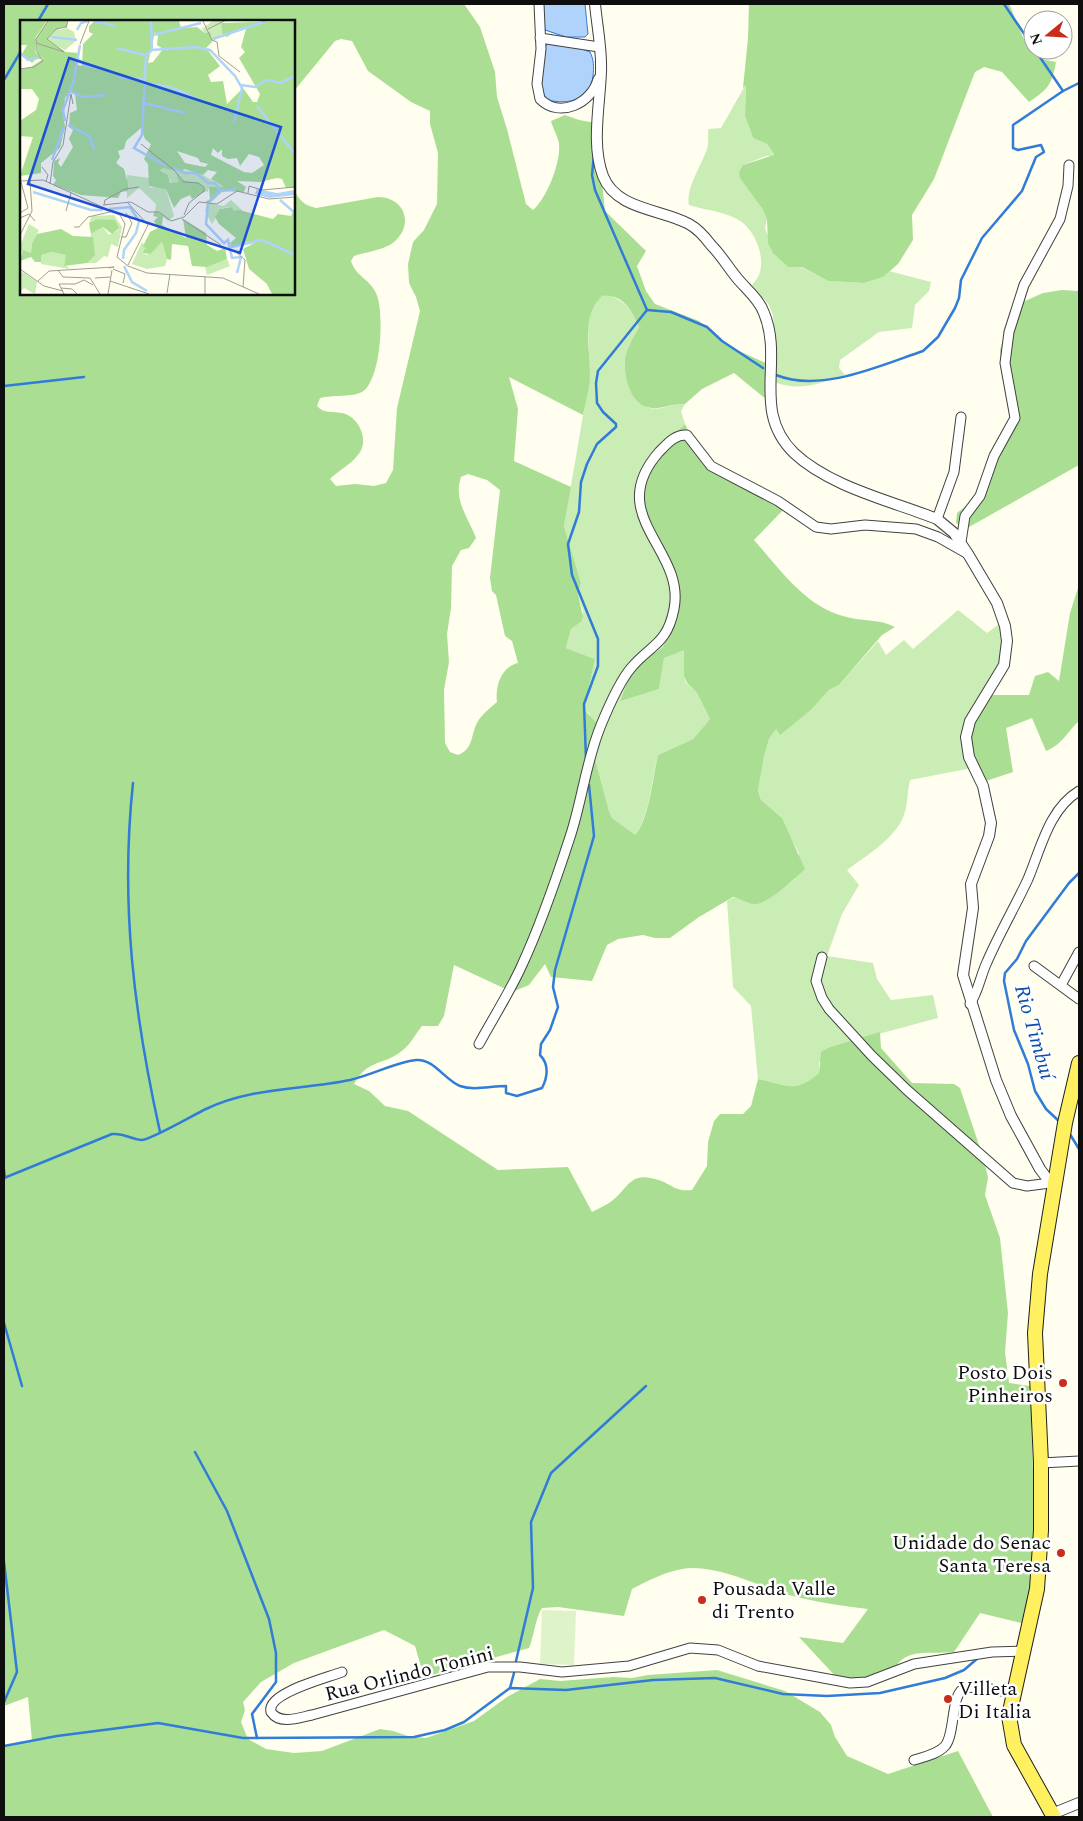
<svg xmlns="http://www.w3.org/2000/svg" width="1083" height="1821" font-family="Spectral,serif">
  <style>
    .green { fill: #caedb5 }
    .forest { fill: #aadf93; fill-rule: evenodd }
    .pitch { fill: #def3c8 }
    .water { fill: #afd3fb; stroke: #307cd8 }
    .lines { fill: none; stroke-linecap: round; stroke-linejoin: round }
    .stream { stroke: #307cd8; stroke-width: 2.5 }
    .minor-casing { stroke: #414141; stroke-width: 11 }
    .tertiary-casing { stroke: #414141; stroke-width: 12 }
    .primary-casing { stroke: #1f1f1f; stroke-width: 16 }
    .minor { stroke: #fff; stroke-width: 9 }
    .tertiary { stroke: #fff; stroke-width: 10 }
    .primary { stroke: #fff05f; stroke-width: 14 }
    .poi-dot { fill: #ca2c1a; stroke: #fff; stroke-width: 2 }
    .labels { text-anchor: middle; stroke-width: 5; stroke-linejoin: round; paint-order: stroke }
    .poi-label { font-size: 20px; fill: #0e0e0e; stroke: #fff; text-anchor: end }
    .street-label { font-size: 20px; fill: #0e0e0e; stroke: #fff }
    .water-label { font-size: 21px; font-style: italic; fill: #0d4eab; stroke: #fff }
    .inset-river { fill: none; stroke: #afd3fb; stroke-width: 2.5 }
    .inset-road { fill: none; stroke: #9f9e95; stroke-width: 1 }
    .view { fill: #1d4ed8; fill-opacity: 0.15; stroke: #1d4ed8; stroke-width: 2.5 }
    .inset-edge { fill: none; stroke: #0e0e0e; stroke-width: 2.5 }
  </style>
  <rect width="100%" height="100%" fill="#fffeef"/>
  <g class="green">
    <path d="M746,84L745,116L753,138L767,144L774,156H766L743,165L767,219L765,229L781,260L788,267H801L828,281L864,283L883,277L889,271L931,282L929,291L915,305L912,328L879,332L840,360L839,368L845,375C816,385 796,393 767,379L774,329L773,315L769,305L752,285C755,281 759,277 760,272C765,253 753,226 735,218C721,211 705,210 689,205C685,190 702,164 707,149C709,143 708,135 708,129L721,128Z"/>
    <path d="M609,295C626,302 632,310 639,327C634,336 626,349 625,359C623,375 630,402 646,407C660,412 671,403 685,404L681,411L685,424L660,447L679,597L677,612L663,647L632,669L620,700L659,689L664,658L684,649V676L686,683L697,693L710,719L693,739L658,755C652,777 649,820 634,836L612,818L609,811L593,751L590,714L583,709L595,659L566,648L571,629L581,622L583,611L578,594L581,583L564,526L590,375L588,327L591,309L595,302L602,296Z"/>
    <path d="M958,610L987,633L1006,619L1012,641L1010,658L1007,671L976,716L972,768L910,780C907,792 908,804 904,815C895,839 867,855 847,870L859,885L842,914L827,956L873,963L877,979L891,1000L933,995L938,1018L830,1047L819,1063V1073C794,1094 787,1085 758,1079L751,1006L733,987L727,901C741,892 741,903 753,903C768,903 783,888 795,879L799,853L787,832L782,818L761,800L758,789L764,757L769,739L776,729L780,734L811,710L829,690L839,685L878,641L886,655L904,640L913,649Z"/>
  </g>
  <g class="forest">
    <path d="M4,4H464L480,27L495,72L497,97L507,129L526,204L533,210C547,198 561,162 559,144C558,136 553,129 551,121L565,115L579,120L596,123L605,211L646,251L637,266L646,291L655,304L699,321L728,346L768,364L772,404L734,373L702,389L685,404C671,403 660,411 646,407C630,402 623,375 625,359C626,349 634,336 639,327C632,310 622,293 602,296C581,316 590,346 590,373C590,387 586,401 583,415L509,377L518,409L514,461L571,487L564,526L581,583L578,594L583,617L581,622L571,629L566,648L595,659L584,709L599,726L593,751L609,811L612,818L635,835C649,820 653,776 658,755L693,739L710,719L697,693L687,683L684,676V650L664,658L659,689L620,701L632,669L663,647L677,612L679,597L677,583L649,526L641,494L660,447L685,424L694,444L710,462L786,507L754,540C780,569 804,605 843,616C861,622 878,618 895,627L882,635L839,685L829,690L811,710L780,735L776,729L769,739L764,757L758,790L761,800L782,818L805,869C794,879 771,902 756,904C748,905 741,898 733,897L699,917L670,938H655L643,935L618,939L607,945L592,981L551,977L545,964L529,985L512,992L454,965L444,1016L438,1026H422C414,1036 410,1046 399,1053C378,1067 369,1059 354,1084L369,1091L385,1106L408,1111L498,1170L568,1167L592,1212C599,1208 607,1205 613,1200C629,1187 630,1172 655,1179C672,1183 673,1192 692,1190L707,1166L708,1142L714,1121L720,1114H743L751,1106L758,1079C787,1085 794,1094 819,1073L821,1052L830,1047L880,1032L881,1048L912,1083L954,1084L960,1088L984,1160L988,1178L985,1195L1000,1238L1008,1313L1005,1352L1009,1383L1030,1386L1036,1554L1025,1624L980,1613L954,1652C931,1655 904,1646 894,1671L867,1683L837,1678L799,1637L843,1643L868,1609C841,1606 816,1602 789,1595C758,1586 714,1563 682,1569C665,1572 647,1581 632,1589L624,1616L558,1607L542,1608C536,1616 534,1636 529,1648L424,1677L415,1646L384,1630L294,1663L261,1682L243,1702L245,1710L241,1722L248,1739L266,1749L294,1753L322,1751L380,1729L393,1731L408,1736L426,1738L474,1721L507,1697L540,1679L560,1681L613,1677L632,1678L648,1675L717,1670L785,1691L820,1712L831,1725L835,1737L847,1756L888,1774L958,1751L993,1817H4V1747L32,1741L28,1697L4,1706ZM21,21H294V91L335,41L341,39L352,41L368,71L411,102L430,111V124L438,153L437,204L424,230L413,242L408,264L409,283L416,297L420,311L397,408L393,470L386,483L374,486L355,484L336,486L330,479C339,470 350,465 357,456C371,442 359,416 342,413C332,411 324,414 317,406L320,398C332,395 353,397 362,392C381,381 385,312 376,293C369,278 356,277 351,261L354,256C365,252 385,250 394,242C415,224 404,197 378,197L316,208C304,205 300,201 294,190V294H21ZM468,474L487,480L500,490L490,578L492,591L496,595L505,636L512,641L518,663C501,667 495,686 497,702C490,708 481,715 477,723C470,737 474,748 458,755L450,752L445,743L444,690L449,662L447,634L451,608L452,566L461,550L469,548L476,538C468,517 453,500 461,477Z"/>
    <path d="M749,4H1009C1014,14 1026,49 1033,54C1040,59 1049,61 1056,62C1052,85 1048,89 1029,102L1002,72L984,67L975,72L934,179L912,215L913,240L898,264L883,277L864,283L828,281L802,267H788L773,253L768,243L767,219L762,208L740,178L739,172L743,165L774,155L767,144L753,138L745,116L746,85L743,88L748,38Z"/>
    <path d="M1062,290L1079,291V465L962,531L956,522L957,513L975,499L989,455L1008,426L1012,413L1002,375L1000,350L1014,306L1043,293Z"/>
    <path d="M1079,585V721C1067,732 1063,744 1046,751L1032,718L1006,728L1013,772L983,782L977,774L968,729L992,695H1029L1035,676L1048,672L1059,681L1070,613Z"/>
  </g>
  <path class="pitch" d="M542,1610L576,1611L574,1665L540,1664Z"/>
  <g class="water">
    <path d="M543,4H585L588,34L585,37H566L545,30L542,18Z"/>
    <path d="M547,43L577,47L590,52C594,60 594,67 593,76C590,100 569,105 547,100L541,90L545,48Z"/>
  </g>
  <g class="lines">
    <g class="stream">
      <path d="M1004,4L1033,47"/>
      <path d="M38,21L48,4"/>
      <path d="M1035,50L1063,91"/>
      <path d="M4,80L21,51"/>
      <path d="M594,154L592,175L595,190L647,310"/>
      <path d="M647,310L671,312L707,327L722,341L763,368"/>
      <path d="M776,375C821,393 879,366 923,351L938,337L955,308L959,298L961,280L982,238L1022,191L1036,157L1044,152L1041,145L1018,150L1013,148V125L1063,91L1079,83"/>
      <path d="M4,386L84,377"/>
      <path d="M586,759L584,704L598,666V639L572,575L568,544L579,512L581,482L587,464L597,444L616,427V424L603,412L597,403L596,383L598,371L647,310"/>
      <path d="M133,783C120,904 134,1014 160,1132"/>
      <path d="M1061,1123L1046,1109L1035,1091L1028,1064L1014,1030L1004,981L1005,973L1017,959L1026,941L1069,883L1079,873"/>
      <path d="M1068,1131L1079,1149"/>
      <path d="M4,1170L5,1178"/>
      <path d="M4,1178L112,1134C125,1133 130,1139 141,1140C149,1141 195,1114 206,1109C252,1087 302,1090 350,1080C371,1075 397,1062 416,1060C433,1058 445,1080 460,1086C474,1091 491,1086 506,1086V1093L517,1096L542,1088C548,1077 549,1064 540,1055L541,1044L550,1030L558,1007L553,987L555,970L594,836L589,785"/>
      <path d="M4,1323L22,1386"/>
      <path d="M195,1452L227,1511L269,1619L276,1653V1682L252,1714L257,1738"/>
      <path d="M4,1562L17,1672L4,1702"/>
      <path d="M516,1661L533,1588L531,1522L551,1473L646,1386"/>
      <path d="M510,1688L514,1673"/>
      <path d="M4,1746L57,1736L158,1723L243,1738L414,1737L445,1730L464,1722L510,1688L566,1690L653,1680L715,1678L783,1694L827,1696L880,1693L945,1678L964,1670L978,1658"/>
    </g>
    <g class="minor-casing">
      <g id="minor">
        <path d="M539,4L541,49L537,84L540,99C560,119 592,103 598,79"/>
        <path d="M540,38L599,47"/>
        <path d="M937,519L954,472L961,417"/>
        <path d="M961,542L965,516L980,496L994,456L1015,418L1005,363L1009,332L1024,285L1060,219L1068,186L1069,165"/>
        <path d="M822,957L816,981L822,998L829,1009L872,1056L907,1090L1013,1183L1027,1186L1050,1183"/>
        <path d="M1034,966L1079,999"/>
        <path d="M1061,985L1079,952"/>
        <path d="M970,1004C979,990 980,977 987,962C999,934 1015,907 1028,879C1041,848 1049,809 1079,791"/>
        <path d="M479,1044C493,1018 510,992 522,965C541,924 556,880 570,837C582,801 586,761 601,725C608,708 619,682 631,668C650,645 667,645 674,609C686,549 603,516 659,452C667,444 675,434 687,435L711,466L778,501L816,527L831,529L865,525L916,529L938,537L968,554"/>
        <path d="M1041,1463L1079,1461"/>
        <path d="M342,1672C327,1678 266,1693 271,1712C280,1725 298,1718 312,1715L488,1667H520L562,1672L629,1666L690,1648L718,1650L758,1666L850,1683L867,1682L914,1664L992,1652L1023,1651"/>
        <path d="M914,1760C924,1757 938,1754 945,1746C956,1733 950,1691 966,1688C980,1685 998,1691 1012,1693"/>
      </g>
    </g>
    <g class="tertiary-casing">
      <g id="tertiary">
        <path d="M595,4C597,26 602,49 601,71C600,105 591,144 603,176C616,210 662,209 689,224C698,229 705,237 711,245C721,255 728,267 737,278C746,289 759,299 764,313C784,361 751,411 794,453C830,487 892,501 937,519L954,533L968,554L997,603L1005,626L1007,641L1004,665L970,721L966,737L969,757L983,786L991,823L989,836L971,884L973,908L963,975L996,1080L1011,1116L1040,1169L1055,1189"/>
        <path d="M1052,1814L1079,1803"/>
      </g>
    </g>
    <g class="primary-casing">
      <path id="primary" d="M1054,1817L1014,1745L1009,1716L1037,1589L1041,1530V1463L1035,1333L1040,1274L1065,1123L1079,1063"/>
    </g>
    <use href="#minor" class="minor"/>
    <use href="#tertiary" class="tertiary"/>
    <use href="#primary" class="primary"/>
  </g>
  <g class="poi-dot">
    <circle cx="1063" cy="1383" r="5"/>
    <circle cx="1061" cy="1553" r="5"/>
    <circle cx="702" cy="1600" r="5"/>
    <circle cx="948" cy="1699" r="5"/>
  </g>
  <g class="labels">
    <g class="poi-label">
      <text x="1053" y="1379">Posto Dois<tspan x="1053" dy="23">Pinheiros</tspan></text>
      <text x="1051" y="1549">Unidade do Senac<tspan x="1051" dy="23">Santa Teresa</tspan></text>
      <text x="712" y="1595" text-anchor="start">Pousada Valle<tspan x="712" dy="23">di Trento</tspan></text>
      <text x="958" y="1695" text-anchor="start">Villeta<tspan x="958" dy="23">Di Italia</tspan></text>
    </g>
    <g class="street-label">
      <text transform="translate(409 1673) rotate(-14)" y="7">Rua Orlindo Tonini</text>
    </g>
    <g class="water-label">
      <text transform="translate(1035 1032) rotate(74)" y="7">Rio Timbuí</text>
    </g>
  </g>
  <g transform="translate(20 20)">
    <rect width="275" height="275" fill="#fffeef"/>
    <path d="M192,1H208L201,3L202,14L192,22L182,9ZM47,8L54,12L56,21L45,30L28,22L27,16L33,11ZM144,147L179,153L204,167L188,169V172L159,160L160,162L151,163L148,155L140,149ZM107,155L129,158L130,168L139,166L146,169L154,196L148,201L135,191L136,184L119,168L107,178ZM211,180L223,191H214L212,187L202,188L192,204L185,191L187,183L204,186ZM94,195L102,207L98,227L91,224L88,237L84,236L76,243H67L71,214L83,207L89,215L98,210L88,200L77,199L69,203L70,200L72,196ZM9,204L19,210L12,223L11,233L2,231L0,235V226ZM122,222L127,229H124L123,233L127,235L142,222L147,239L145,246L127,249L112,244ZM32,232L47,235L44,244L50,249L21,244V235ZM207,239L210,246L187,255L185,247ZM3,252L17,262L15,274L4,268L0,272V254Z" fill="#caedb5"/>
    <path d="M0,1H27L15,18V32L22,39H16L12,43L2,34L7,25H0ZM28,1H48L47,8L43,7L31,13L27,20L46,32L59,33L57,45L62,46L63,24L73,14L69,12V6L75,1H159L161,8L177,7L185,13L190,12L192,22L186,28L200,46L188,55L191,62L203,61L207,84L223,68L233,82H237L240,74L219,38L225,32L221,27L226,9L217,10L207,17L202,14L201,3L275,1V168H266L262,159L257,158L240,162L217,161L226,167L224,172L203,171L190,183L185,182L190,179L189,167H204L191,159L197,152L188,150L183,155L164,149L162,152L143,148L140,150L148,155L150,163L159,162L156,153L161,160L179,163L186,171L172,179L170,175L161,179L154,188L146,169L129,166L128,144L124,139L131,124L125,119L121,108L106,121L104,129L98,131L100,137L96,143L104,149L108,164V171L101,172L98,178L61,175L33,165L36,160L33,156L34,141L40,138L38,143L41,147L53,127L49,119L53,110L49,107L50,93L57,90L55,74L51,70L45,78L43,94L45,107L40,128L21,143V153L0,156L13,117L0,116V101L16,90L19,79L12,69H0V49L11,47L23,39L17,33L15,19ZM135,12L138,16L137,25L143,29L133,42L128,43ZM193,128L198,133L202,129V136L208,139L217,138L220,146L229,134L239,137L244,145L232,153L224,152L191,135ZM157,131L178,138L180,142L188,144L185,147L165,143ZM212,187L214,191L219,190L253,199L258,194L271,196L275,187V274H252L247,264L229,249L223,229L234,223L212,227L210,223L216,218L199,204L195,197L200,189ZM135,191L143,196L142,205L166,218L163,199L186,213L187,225L197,231L205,228L207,239L187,247L172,246L168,226L152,224L151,240L147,239L142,222L130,234L123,233L124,229H127L123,226L130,212L138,208L134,201L138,197L133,196ZM77,199L95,200L99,208L92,214L83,207L71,214L69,203ZM41,209L53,216L73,217L75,235L67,243L44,246L46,235L32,232L21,235V242H15L11,237L0,241L3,230L11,233L12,223L17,214Z" fill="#aadf93" fill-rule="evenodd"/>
    <path d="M237,169L257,173L275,170V175L249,178L235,174Z" fill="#afd3fb"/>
    <path class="inset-river" d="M73,1L95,6M131,1L132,29M57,10L61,3L68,1M133,15L181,3M32,17L57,20M193,19L246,1M97,28L125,35M0,33L8,40L17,38M126,35L132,30L176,27L190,30L215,56L222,68L214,103M126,36L122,115L114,128L146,146M58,39L66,46L85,49M99,57L123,59M124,63L151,67L175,78M221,65L235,67L247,60L260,63L275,56M50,71L62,77L85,75M124,83L165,93M237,86L275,134M45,101L43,90L54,60L60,25M48,105L69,116L75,130M32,140L44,107M154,148L164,153H176L188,163H195L201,171M201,171L216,169M13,172L71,190H83M260,180L275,193M189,182L200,171M188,184L186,204L204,223L208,220L212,238L221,237L217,253M89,189L110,187L119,201L116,213L104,230L103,239M211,227L242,220L275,235M104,246L112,262L127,271"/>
    <path class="inset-road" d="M183,1L192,20L197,22L199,36L220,52M188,9L204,1M16,23L44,32L27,19L36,9L46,7L48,1M60,24L69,1M0,49L14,47L23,41L16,31V19L28,1M121,124L154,150L164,162L178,163L184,167V171L169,183L164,195M22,147L28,155L26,161M0,161L23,160L100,195L105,204L97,237L108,246L127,253L203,258L239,274M30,164L33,142L43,125L51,74L53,84M228,173L229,166L242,170L275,167M107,182L128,205L108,245M83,185L111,182L128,192H139L151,201L164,197L179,182L197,184L217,171L249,179L275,177M84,185L85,180L105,169L119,167M46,191L51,173M0,193L8,188L1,162M0,198L9,194L15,201M162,199L201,225M54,207H59L68,197L94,191M0,215L12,191L10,161M101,217H106L112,203L106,193M216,232L225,240L223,267M0,249L24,266L43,271M93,249L105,254L103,263M38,250L43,257L70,258M185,256V274M70,258L80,274M75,258L90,257M18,261L29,251L94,247L89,248M90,261L129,274M41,268L52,269L57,274M147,273L150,254M44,274L39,264H55L64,260L73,265M88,274L92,250"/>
    <path class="view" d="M49,38L261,107L220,233L8,164Z"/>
    <rect width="275" height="275" class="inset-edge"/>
  </g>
  <rect width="1083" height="1821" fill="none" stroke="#0e0e0e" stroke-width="10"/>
  <g transform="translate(1048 35) rotate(252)"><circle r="24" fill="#ffffff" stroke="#9f9f9f"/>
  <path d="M0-4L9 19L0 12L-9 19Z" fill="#ca2c1a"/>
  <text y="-8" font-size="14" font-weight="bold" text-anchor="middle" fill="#0e0e0e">N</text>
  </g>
</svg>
